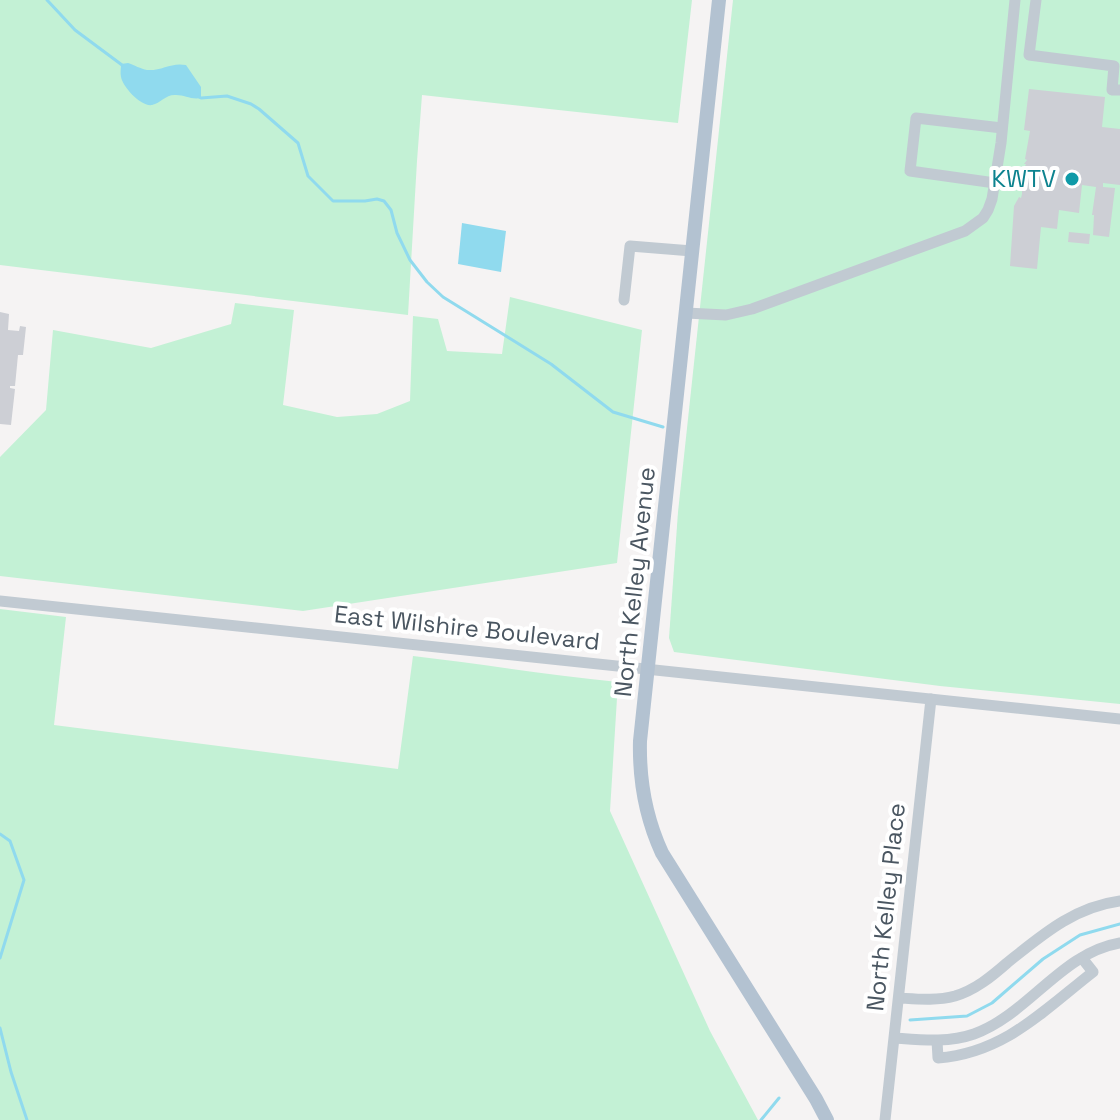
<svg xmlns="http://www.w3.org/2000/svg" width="1120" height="1120" font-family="'Space Grotesk',sans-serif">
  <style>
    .green { fill: #c3f1d5 }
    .water { fill: #90daee }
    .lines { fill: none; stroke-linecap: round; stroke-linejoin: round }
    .stream { stroke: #90daee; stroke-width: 3 }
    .building { fill: #cdcfd5 }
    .minor { stroke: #c1cad2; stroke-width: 11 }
    .major { stroke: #b3c2d1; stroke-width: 14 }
    .culture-dot { fill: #0f9aa8; stroke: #fff; stroke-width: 3 }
    .labels { text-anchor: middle; stroke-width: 8; stroke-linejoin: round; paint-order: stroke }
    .culture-label { font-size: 24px; fill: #0d838f; stroke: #fff; text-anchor: end }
    .street-label { font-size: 24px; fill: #4a5661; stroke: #fff }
  </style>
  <rect width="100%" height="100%" fill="#f5f3f3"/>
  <g class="green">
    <path d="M0,0H692L678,123L422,95L417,161L408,315L0,265Z"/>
    <path d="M733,0H1120V704L940,686L674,652L669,638L678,512Z"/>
    <path d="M510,297L642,330L617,563L303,611L0,576V457L46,410L53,330L151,348L231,324L235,303L294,310L283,405L337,417L377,414L410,401L413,316L438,319L447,351L502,354Z"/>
    <path d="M0,609L66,617L54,725L398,769L413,656C481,664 549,675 618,682L610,811L710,1031L758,1120H0Z"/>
  </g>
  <g class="water">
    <path d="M128,63C134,65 141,69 147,70C162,71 171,62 186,65L201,87V98C191,100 185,95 176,95C166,94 161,103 152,105C141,107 123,87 121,77C120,73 121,68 121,64Z"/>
    <path d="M462,223L506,231L501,272L458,264Z"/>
  </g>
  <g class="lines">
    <g class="stream">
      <path d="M47,0L75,30L122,65"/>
      <path d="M199,97L201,98L227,96L251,104L259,109L298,143L308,176L333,201H365L377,199L384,201L391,210L397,233L410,260L427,282L443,297L551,364L613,412L663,427"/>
      <path d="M0,834L10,841L24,880L0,958"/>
      <path d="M910,1020L967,1016L992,1003L1043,959L1080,935L1120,924"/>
      <path d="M0,1028L11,1072L27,1120"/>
      <path d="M761,1120L779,1098"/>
    </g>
  </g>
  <g class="building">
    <path d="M1029,89L1105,97L1102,127L1120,129V185L1103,183V187L1115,188L1109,237L1093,235L1094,215H1092L1096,187L1082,185L1079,213L1059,210L1057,229L1041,227L1037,269L1010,266L1014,206L1019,197L1021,198L1022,194V183L1025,179L1023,178L1026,169L1024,168L1026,164H1024L1027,160L1025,159L1030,131L1024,130Z"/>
    <path d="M1069,232L1090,234L1089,244L1068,242Z"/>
    <path d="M0,312L9,314L8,330L19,331L20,326L26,327L23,355H18L15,386H10V388L15,389L11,425L0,424Z"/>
  </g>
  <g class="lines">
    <g class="minor">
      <path d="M1036,0L1029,55L1114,66L1112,90H1120"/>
      <path d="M995,183L910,171L916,118L1002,128"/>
      <path d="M624,300L630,246L692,251"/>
      <path d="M686,313L726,315L752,309L965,231L983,218L988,210L992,199L1001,143L1015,0"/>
      <path d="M0,601L1120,719"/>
      <path d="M899,998C917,999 936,1001 955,996C975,990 991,977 1007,963C1042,935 1074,907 1120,901"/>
      <path d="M895,1038C922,1040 948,1043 974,1034C1029,1014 1061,953 1120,943"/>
      <path d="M937,1041L938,1058C1004,1053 1043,1011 1093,972L1082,958"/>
      <path d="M885,1120L931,699"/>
    </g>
    <path class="major" d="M719,0L640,741C639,781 645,816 662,853L816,1099L827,1120"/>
  </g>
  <circle class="culture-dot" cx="1072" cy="179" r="8"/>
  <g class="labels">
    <g class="culture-label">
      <text x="1056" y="187">KWTV</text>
    </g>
    <g class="street-label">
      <text transform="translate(635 582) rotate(-84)" y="8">North Kelley Avenue</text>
      <text transform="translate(467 628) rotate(6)" y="8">East Wilshire Boulevard</text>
      <text transform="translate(886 907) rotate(-84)" y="8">North Kelley Place</text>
    </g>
  </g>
</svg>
